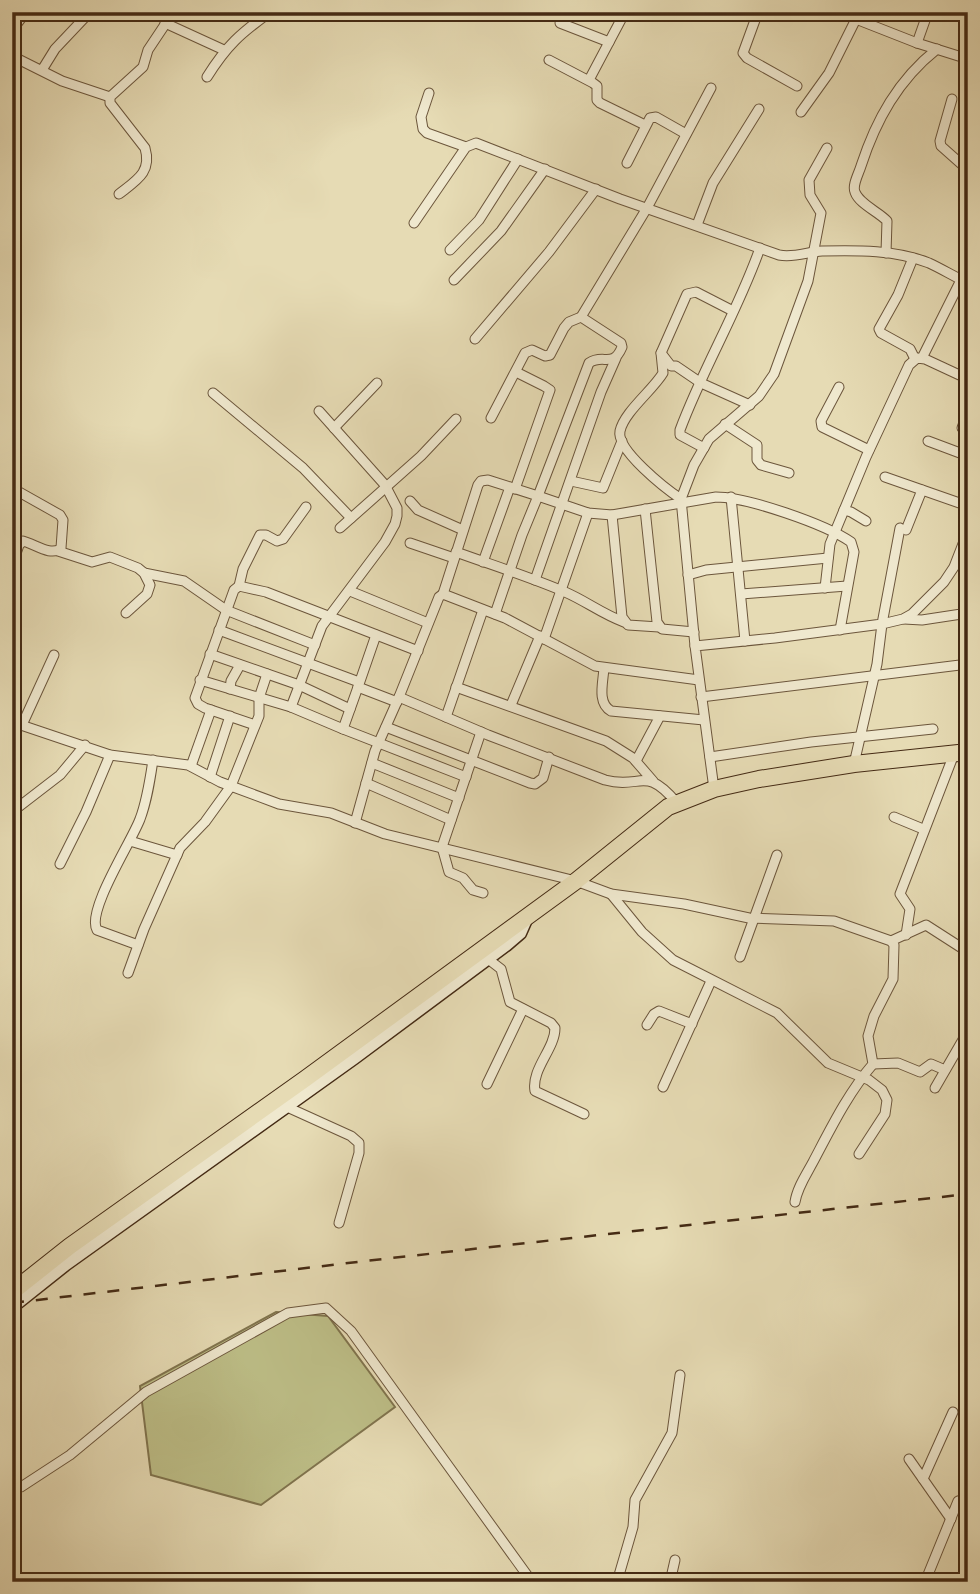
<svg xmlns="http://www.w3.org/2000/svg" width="980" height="1594" font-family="'Libre Bodoni',serif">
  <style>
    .green { fill: #bdbe87; stroke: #80744e; stroke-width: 2 }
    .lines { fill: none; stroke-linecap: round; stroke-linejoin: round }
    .street-casing { stroke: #6c563c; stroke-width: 11 }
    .secondary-casing { stroke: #442a14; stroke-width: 15 }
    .highway-casing { stroke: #442a14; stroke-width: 18 }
    .street { stroke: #efe8ce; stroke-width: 9 }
    .secondary { stroke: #efe8ce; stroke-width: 12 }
    .highway { stroke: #e6dbb4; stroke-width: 16 }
    .rail { stroke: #442a14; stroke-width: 2.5; stroke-dasharray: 12 12; stroke-linecap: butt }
  </style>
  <rect width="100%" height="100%" fill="#e6dbb4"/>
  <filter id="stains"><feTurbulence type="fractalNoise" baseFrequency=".00286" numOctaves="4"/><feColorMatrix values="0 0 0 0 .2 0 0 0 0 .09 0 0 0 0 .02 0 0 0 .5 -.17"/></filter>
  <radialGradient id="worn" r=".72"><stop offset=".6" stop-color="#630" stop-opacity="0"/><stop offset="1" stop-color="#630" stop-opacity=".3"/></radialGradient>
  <path class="green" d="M276,1312L328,1316L395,1407L261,1505L151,1475L140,1386Z"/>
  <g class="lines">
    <g class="street-casing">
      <g id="street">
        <path d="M758,12L743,53L747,58L797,86"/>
        <path d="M838,12L917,43L968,59"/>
        <path d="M165,23L224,50"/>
        <path d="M560,23L609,42"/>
        <path d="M12,30L26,12"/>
        <path d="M917,43L928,12"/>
        <path d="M12,56L62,81L110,97"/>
        <path d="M549,60L593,83L597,86V100L600,103L645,125"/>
        <path d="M42,70L55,49L90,12"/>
        <path d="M207,77C227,45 240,34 270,12"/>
        <path d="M589,80L625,12"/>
        <path d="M429,93L421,117L423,129L427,133L466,147"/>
        <path d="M952,99L940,141L941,146L968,170"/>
        <path d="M801,112L829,73L856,19"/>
        <path d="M627,163L650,118L656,117L686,134"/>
        <path d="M119,194C137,180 152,172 145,148L110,103V97L143,67L148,50L170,17L169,12"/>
        <path d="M414,223L466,147L476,143L620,199L779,255C794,258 807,252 822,251C858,250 896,250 929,263C942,269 955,277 968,283"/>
        <path d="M697,225L713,183L759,109"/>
        <path d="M450,250L479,220L518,159"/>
        <path d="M886,253L887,221C879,212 859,204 855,192C852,185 859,173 861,166C876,120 898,80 937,49"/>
        <path d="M913,258L898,295L879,329L881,333L910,349L915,359"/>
        <path d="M454,280L501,231L545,169"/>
        <path d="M475,339L549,252L596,189"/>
        <path d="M967,344L968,342"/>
        <path d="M661,353L671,366H676L701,383L750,405"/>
        <path d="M922,358L961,280"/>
        <path d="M839,387L821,421L822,427L869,450"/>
        <path d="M213,393L303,468L351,518"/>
        <path d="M491,418L525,353L532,350L545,356L550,355L564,328L569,322L581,317L647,208L711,88"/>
        <path d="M725,424L757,445V460L761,465L789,473"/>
        <path d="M334,428L377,383"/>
        <path d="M962,428L968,412"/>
        <path d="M928,441L968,456"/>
        <path d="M704,448L680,435V430C703,368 738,311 760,248"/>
        <path d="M885,477L968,506"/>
        <path d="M571,481L603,488L622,441"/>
        <path d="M12,488L60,515L63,520L61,548C51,557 35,544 23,541L19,545L12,565"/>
        <path d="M515,489L550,390L544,386L516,372"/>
        <path d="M731,497L745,641"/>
        <path d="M681,499C666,489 616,450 620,431C624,412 653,390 663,373L661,353L687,294L696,292L733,311"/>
        <path d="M410,501L418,510L463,530"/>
        <path d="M645,509L657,622L662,629L694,632"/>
        <path d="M844,510L851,512L866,521"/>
        <path d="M612,515L622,617L628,625L659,627"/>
        <path d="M340,528L421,456L456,419"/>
        <path d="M906,530L922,490"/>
        <path d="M12,536L21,542"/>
        <path d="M410,543L454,558"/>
        <path d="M58,551L92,562L110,557L138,568L144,573L150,585L147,594L126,613"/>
        <path d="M456,552C492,565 530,577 565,592C586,601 602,614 624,622"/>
        <path d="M483,562L510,487"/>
        <path d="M144,573L184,581L226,610L315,645"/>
        <path d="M688,575L706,570L828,558"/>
        <path d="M535,580L601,392L616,358"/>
        <path d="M239,586L243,569L260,535H266L277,541L283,539L306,507"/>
        <path d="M825,588L830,544L866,457L909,365L917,358L925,359L968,379"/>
        <path d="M350,591L428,623"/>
        <path d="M443,594L478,485L481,481L488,480L538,496L589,363C603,353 613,369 622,347L621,343L581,317"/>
        <path d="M741,594L847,586"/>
        <path d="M495,614L522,535L538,496L588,513L612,515L716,497C747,497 825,524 851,542L854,552L840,630"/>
        <path d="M904,619L922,620L968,613"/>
        <path d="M219,630L359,682"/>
        <path d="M376,635L358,687L397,702"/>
        <path d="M544,639L588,513"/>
        <path d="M695,646L681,499L694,465L709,439L759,396L774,374L808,281L821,213L810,195L809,180L827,148"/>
        <path d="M210,654L299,685L350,709"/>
        <path d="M604,668C603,683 597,703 611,711L704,720"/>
        <path d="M200,680L291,707L343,729L358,687"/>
        <path d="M456,687L606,741L633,758L653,781"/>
        <path d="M230,689L231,681L240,665"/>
        <path d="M399,697L439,597L443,594L505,618L595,666L699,680"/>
        <path d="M701,697L968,664"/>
        <path d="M511,705L540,636"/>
        <path d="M291,707L322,626L385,542L395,524L397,516V508L385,485L319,411"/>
        <path d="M446,717L483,610"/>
        <path d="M12,722L110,755L188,765L220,782L279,804L331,813L385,834L576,881L611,894L684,904L749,918L834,921L891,941L894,945L893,979L874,1016L868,1036L873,1064C848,1093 831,1128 813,1162C806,1175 797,1188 795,1202"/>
        <path d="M22,725L54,655"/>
        <path d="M255,725L205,708L198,704L195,698L234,590L239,586L266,592L418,651"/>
        <path d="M386,727L530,783L535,784L543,778L549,757"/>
        <path d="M343,729L466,777"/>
        <path d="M481,732L442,847L449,872L463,878L473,890L483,893"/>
        <path d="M710,757L811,742L933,729"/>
        <path d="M636,761L660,716"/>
        <path d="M372,763L459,798"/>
        <path d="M854,764L877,664L882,624L903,619L912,614L944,582L954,567L968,531"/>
        <path d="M191,766L211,710"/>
        <path d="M210,777L230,716"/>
        <path d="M366,783L451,820"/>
        <path d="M714,789L695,646L775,638L882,624L900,528"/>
        <path d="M12,812L60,775L85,745"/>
        <path d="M894,817L923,829"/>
        <path d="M355,823L375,751L399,697L488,735L605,780C642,790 644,764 677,803"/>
        <path d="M130,841L177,855"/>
        <path d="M60,864L86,812L110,755"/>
        <path d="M611,894L642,932L673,960L777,1013L828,1063L869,1080L882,1090L887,1100L885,1114L859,1154"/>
        <path d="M906,935L910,909L900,894L954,754"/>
        <path d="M891,941L926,925L968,952"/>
        <path d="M138,945L97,930C86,911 132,841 140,819C147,801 150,780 153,760"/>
        <path d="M740,957L777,855"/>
        <path d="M488,959L501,969L510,1002L551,1023L555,1028C555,1049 531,1069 535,1091L584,1114"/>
        <path d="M128,973L144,929L180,848L205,822L231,786L259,716V698L267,674"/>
        <path d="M647,1025L654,1014L659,1011L692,1024"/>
        <path d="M873,1064L898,1063L920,1072L931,1064L945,1070"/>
        <path d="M487,1084L523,1009"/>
        <path d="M663,1087L711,981"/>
        <path d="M935,1088L968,1031"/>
        <path d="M287,1107L351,1136L359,1143V1153L339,1223"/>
        <path d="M909,1459L951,1519"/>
        <path d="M923,1479L953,1412"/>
        <path d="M12,1489L21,1487L70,1455L146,1392L288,1313L326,1308L351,1331L532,1582"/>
        <path d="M617,1582L633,1527L635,1500L672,1433L680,1375"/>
        <path d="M670,1582L675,1560"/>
        <path d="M925,1582L958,1501L968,1498"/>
      </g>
    </g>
    <g class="secondary-casing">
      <path id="secondary" d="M12,1307L66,1264L354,1058L506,945L520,933L527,917"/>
    </g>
    <g class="highway-casing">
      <path id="highway" d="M12,1292L70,1246L305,1079L576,881L668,807L714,789L759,779L854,764L968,752"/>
    </g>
    <use href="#street" class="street"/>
    <use href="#secondary" class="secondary"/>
    <use href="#highway" class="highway"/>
    <path class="rail" d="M12,1303L365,1261L968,1194"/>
  </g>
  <rect width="980" height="1594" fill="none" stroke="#e6dbb4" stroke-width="42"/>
  <rect x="14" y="14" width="952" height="1566" fill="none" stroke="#442a14" stroke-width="3.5"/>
  <rect x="21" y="21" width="938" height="1552" fill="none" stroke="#442a14" stroke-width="2"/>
  <rect width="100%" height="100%" filter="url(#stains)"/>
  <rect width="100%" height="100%" fill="url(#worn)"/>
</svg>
